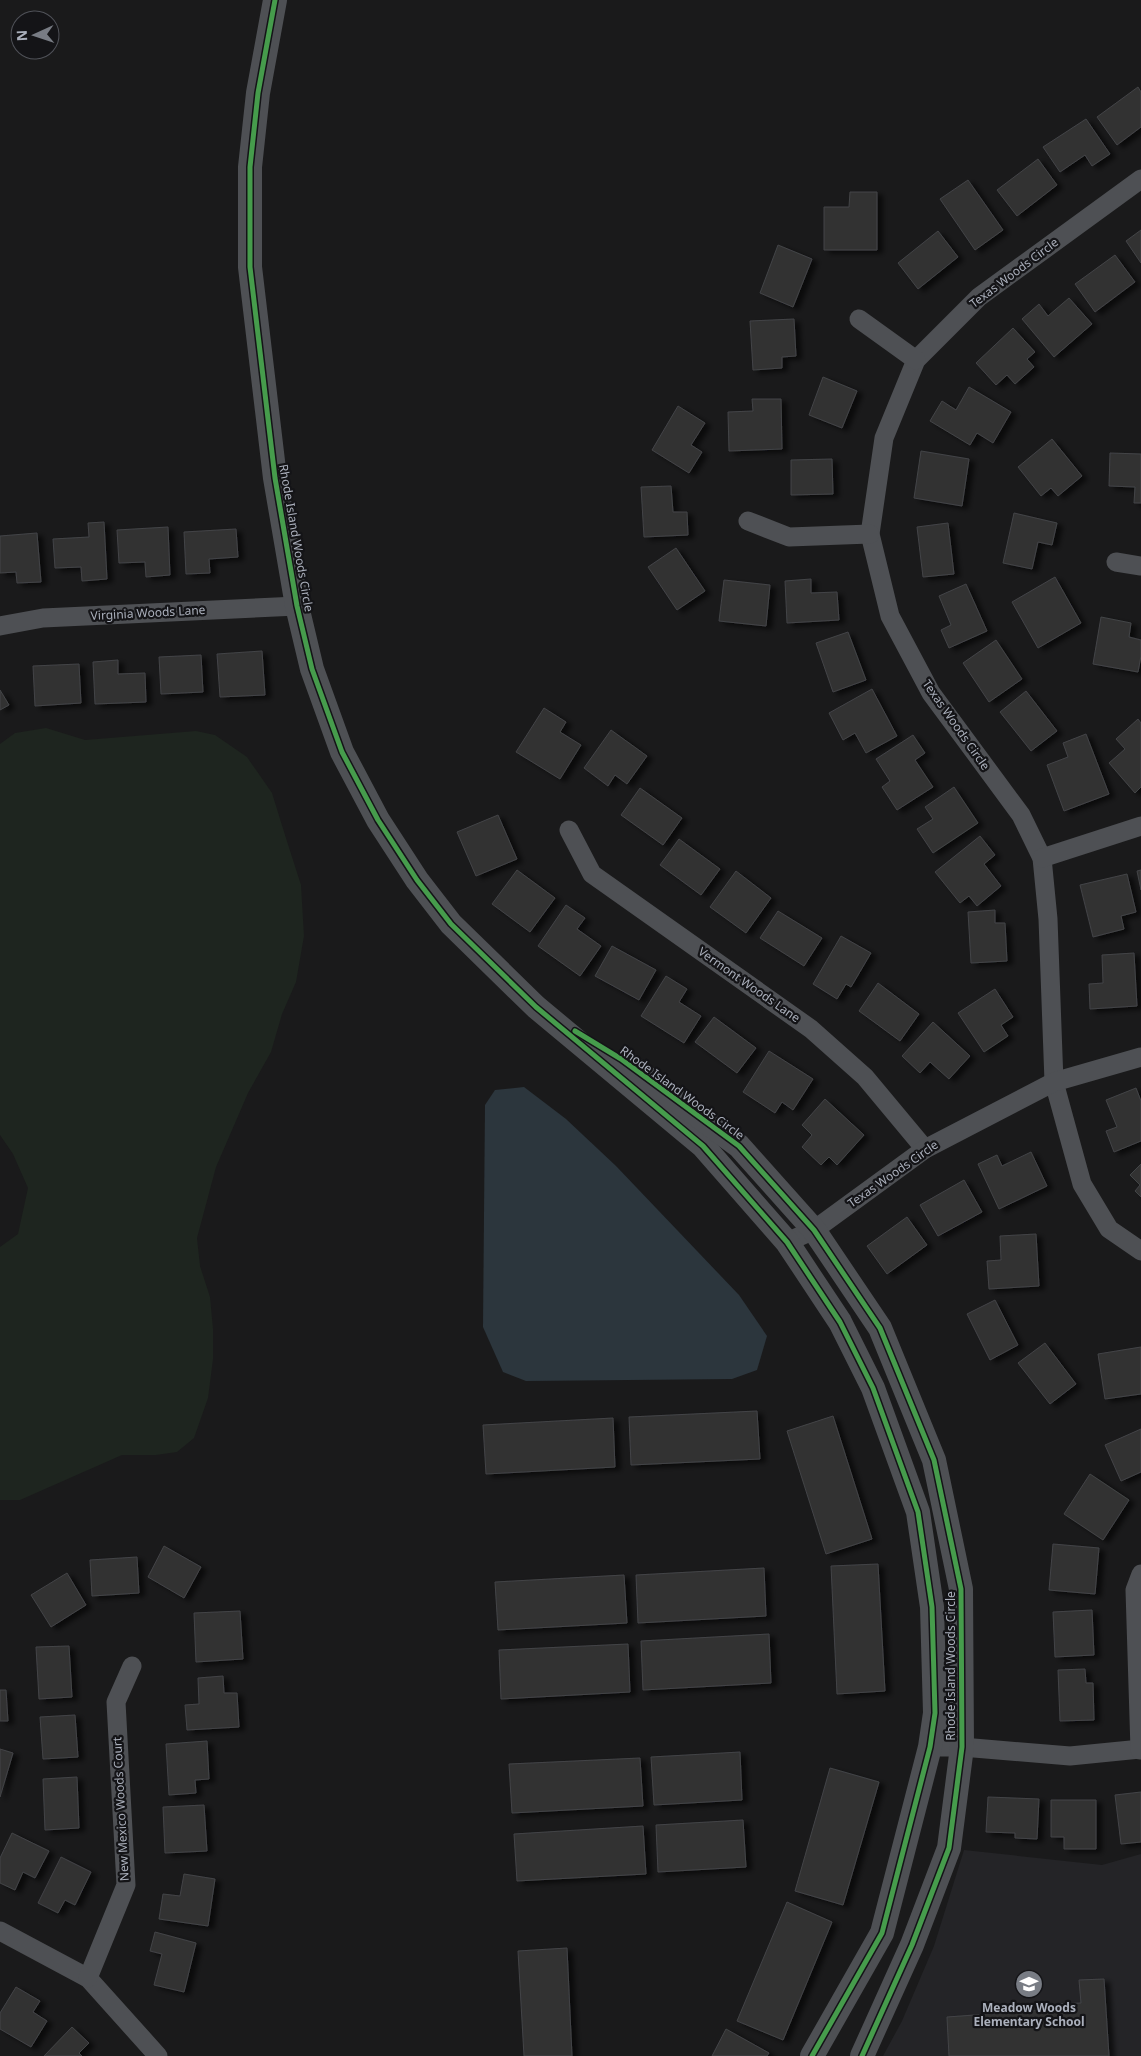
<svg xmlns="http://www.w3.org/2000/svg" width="1141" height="2056" font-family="'Noto Sans',sans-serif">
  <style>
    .built { fill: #242427 }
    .green { fill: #1e251f }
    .water { fill: #2c363d }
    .building { fill: #323233; stroke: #434447; filter: url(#shadow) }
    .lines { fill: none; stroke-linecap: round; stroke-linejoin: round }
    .minor { stroke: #4e5054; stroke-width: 19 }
    .tertiary { stroke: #4e5054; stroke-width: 24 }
    .cycleway-casing { stroke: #141417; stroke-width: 8 }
    .cycleway { stroke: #469c4c; stroke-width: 5 }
    .labels { text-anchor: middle; stroke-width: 4.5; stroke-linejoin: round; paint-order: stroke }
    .street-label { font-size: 12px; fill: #abb0bc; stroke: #141417 }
    .poi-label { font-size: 12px; font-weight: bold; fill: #abb0bc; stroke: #141417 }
  </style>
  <defs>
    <filter id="shadow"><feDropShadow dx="5.5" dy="3" stdDeviation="2.5" flood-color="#0009"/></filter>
  </defs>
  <rect width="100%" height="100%" fill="#1a1a1b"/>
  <path class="built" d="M964,1850L1102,1865L1141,1854V2056H883L902,2021L934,1946Z"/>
  <path class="green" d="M46,728L85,740L196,731L215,735L247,757L272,793L285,835L301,885L304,936L296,982L282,1014L271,1052L248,1093L216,1167L197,1238L200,1266L210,1297L213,1329V1359L208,1398L194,1438L177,1452L156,1455H122L20,1500H0V1247L18,1234L28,1188L13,1154L0,1135V744L15,733Z"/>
  <path class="water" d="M524,1087L566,1119L616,1166L739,1295L767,1336L757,1370L732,1379L526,1381L503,1372L483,1327L485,1105L495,1090Z"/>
  <g class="building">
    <path d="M1138,87L1141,92V127L1117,145L1097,117Z"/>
    <path d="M1086,119L1110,154L1092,166L1085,155L1060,172L1043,147Z"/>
    <path d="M1038,159L1057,185L1017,216L997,190Z"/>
    <path d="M968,180L1003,230L975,250L940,199Z"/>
    <path d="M850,192H877V250H824V207H849Z"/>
    <path d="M1141,230V263L1126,241Z"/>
    <path d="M938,231L958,257L918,289L898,263Z"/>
    <path d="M778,245L812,259L793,307L760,293Z"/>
    <path d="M1115,255L1135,282L1095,312L1075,284Z"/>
    <path d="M1069,298L1092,324L1054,357L1022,319L1039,304L1048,316Z"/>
    <path d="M794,319L796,356L782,357V368L753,370L750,321Z"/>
    <path d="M1013,328L1035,352L1027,359L1034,367L1015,384L1007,375L996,385L976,363Z"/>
    <path d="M823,377L857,391L842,428L809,415Z"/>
    <path d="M969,387L1011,412L993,443L977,433L970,445L930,421L942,401L956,410Z"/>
    <path d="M752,399H781L782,449L729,451L728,412L753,411Z"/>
    <path d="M678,406L705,423L691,445L702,452L689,473L652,450Z"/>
    <path d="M1052,439L1082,476L1058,496L1051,488L1041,496L1018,467Z"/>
    <path d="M921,451L969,459L962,506L914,498Z"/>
    <path d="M1110,453L1141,454V503H1134L1135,487L1109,486Z"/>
    <path d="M832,459L833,494L791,495V460Z"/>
    <path d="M671,486L673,512H687L688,535L644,537L641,487Z"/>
    <path d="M1014,513L1057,523L1052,545L1038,542L1032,569L1003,563Z"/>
    <path d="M104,522L107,579L82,581L81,567L55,568L53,539L89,537L88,523Z"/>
    <path d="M948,523L954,574L923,577L917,527Z"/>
    <path d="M168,527L170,575L146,577L145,562L119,563L117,530Z"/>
    <path d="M236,529L238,557L209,559L210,573L186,574L184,532Z"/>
    <path d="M37,533L41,582L17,583L16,572L0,573V536Z"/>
    <path d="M676,548L705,591L677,610L648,567Z"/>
    <path d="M1055,577L1081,623L1038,648L1012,602Z"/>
    <path d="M811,579V593L837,592L839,620L787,623L785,581Z"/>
    <path d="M724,580L770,585L766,626L719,621Z"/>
    <path d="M966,584L987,631L949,648L941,630L951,625L939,596Z"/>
    <path d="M1101,617L1131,623L1129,637L1141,640V656L1138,672L1093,664Z"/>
    <path d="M848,632L866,680L833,692L816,643Z"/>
    <path d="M996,640L1022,679L989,702L963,663Z"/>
    <path d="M262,651L265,695L220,697L217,654Z"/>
    <path d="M201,655L203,692L161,694L159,657Z"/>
    <path d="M118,660V674L145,673L146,702L95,704L93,662Z"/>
    <path d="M79,664L81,703L35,706L33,666Z"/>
    <path d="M872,689L897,736L866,753L855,733L843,740L829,713Z"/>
    <path d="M0,690L9,705L0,710Z"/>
    <path d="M1026,691L1057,731L1031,751L1000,712Z"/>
    <path d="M544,708L566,722L560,732L581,745L560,779L516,752Z"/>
    <path d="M1138,719L1141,723V787L1135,793L1109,763L1125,749L1116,739Z"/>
    <path d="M611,730L647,756L627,784L615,775L608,786L584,768Z"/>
    <path d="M1086,734L1109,794L1064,811L1047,765L1068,757L1063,743Z"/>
    <path d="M913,735L925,753L915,760L933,787L897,810L882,787L890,781L876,759Z"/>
    <path d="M954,787L978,823L933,853L917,829L933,819L925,807Z"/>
    <path d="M640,788L682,818L663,845L621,815Z"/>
    <path d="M498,815L517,859L476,876L457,832Z"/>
    <path d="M980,836L995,855L984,864L1001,886L977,906L969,896L960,903L935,872Z"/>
    <path d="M679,839L720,869L701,895L660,865Z"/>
    <path d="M517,870L555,898L530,932L492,904Z"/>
    <path d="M1141,870V890L1137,871Z"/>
    <path d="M736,871L771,898L746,933L710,907Z"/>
    <path d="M1127,874L1136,912L1121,916L1124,929L1093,937L1080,885Z"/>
    <path d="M566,905L585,918L577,929L601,946L580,976L538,946Z"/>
    <path d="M995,910V923H1005L1007,961L971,963L968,912Z"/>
    <path d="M778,911L822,938L804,966L760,938Z"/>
    <path d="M841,936L871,953L851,987L846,984L837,999L813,984Z"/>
    <path d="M612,946L656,970L639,1000L595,976Z"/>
    <path d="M1134,953L1137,1006L1090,1009L1089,984L1103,983L1102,955Z"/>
    <path d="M666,976L687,989L679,1002L701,1016L684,1043L641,1016Z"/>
    <path d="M878,983L919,1014L900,1041L859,1011Z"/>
    <path d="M995,989L1013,1017L1001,1025L1008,1036L984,1052L958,1013Z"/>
    <path d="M714,1017L756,1048L737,1073L695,1042Z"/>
    <path d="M933,1022L970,1056L949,1079L930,1062L920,1073L902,1056Z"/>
    <path d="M769,1051L813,1079L793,1110L782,1102L775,1113L743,1092Z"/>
    <path d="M1136,1088L1141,1101V1141L1114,1152L1106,1131L1117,1127L1106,1100Z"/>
    <path d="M825,1099L864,1135L837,1165L829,1157L821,1165L802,1147L812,1135L802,1125Z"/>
    <path d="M1031,1152L1047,1186L999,1209L978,1164L997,1155L1002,1166Z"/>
    <path d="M1141,1164V1197L1135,1191L1140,1185L1130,1175Z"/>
    <path d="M964,1180L982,1212L938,1236L920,1205Z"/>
    <path d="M907,1217L927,1245L887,1274L867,1246Z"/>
    <path d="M1036,1234L1039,1286L989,1289L987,1261L1001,1260L1000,1236Z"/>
    <path d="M995,1300L1018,1345L990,1360L967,1314Z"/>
    <path d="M1045,1343L1076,1384L1050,1404L1018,1363Z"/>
    <path d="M1141,1347V1394L1105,1399L1098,1354Z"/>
    <path d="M757,1411L760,1459L631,1465L629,1417Z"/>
    <path d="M833,1416L872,1539L826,1554L787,1431Z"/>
    <path d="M613,1418L615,1467L486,1474L483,1425Z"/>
    <path d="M1141,1429V1472L1121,1481L1105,1445Z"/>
    <path d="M1090,1474L1129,1500L1103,1540L1064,1514Z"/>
    <path d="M1053,1544L1099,1548L1095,1594L1049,1590Z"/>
    <path d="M164,1546L201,1567L184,1598L148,1577Z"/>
    <path d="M137,1557L139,1593L92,1596L90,1560Z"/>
    <path d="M878,1564L885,1691L837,1694L831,1566Z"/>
    <path d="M764,1568L766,1616L638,1623L636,1575Z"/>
    <path d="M67,1573L86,1605L51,1627L31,1595Z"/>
    <path d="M624,1575L627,1623L498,1630L495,1582Z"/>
    <path d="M1092,1610L1094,1655L1055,1657L1053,1612Z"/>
    <path d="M240,1611L243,1659L196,1662L194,1613Z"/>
    <path d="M769,1634L771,1683L643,1690L641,1641Z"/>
    <path d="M628,1644L630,1692L501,1699L499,1650Z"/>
    <path d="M69,1646L72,1697L39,1699L36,1647Z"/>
    <path d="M1085,1669L1086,1683H1093L1094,1720L1060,1721L1058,1670Z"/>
    <path d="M223,1676L224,1693H237L239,1727L187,1730L185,1705L199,1704L198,1678Z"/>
    <path d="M0,1690H6L8,1721H0Z"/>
    <path d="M75,1715L78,1757L43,1759L40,1717Z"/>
    <path d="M207,1741L209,1779L195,1780L196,1793L169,1795L166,1744Z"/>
    <path d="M0,1749L13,1753L0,1797Z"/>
    <path d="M740,1752L742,1800L654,1805L651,1757Z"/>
    <path d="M640,1758L643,1806L512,1813L509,1764Z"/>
    <path d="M830,1768L879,1782L843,1905L795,1891Z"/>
    <path d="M77,1777L79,1828L45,1830L43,1779Z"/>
    <path d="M1141,1792V1842L1121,1844L1115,1795Z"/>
    <path d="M988,1797L1039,1799L1037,1839L1015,1838V1833L986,1832Z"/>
    <path d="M1051,1800H1096V1849H1064V1837H1051Z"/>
    <path d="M204,1805L207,1851L165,1853L163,1807Z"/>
    <path d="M743,1820L746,1867L658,1872L656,1825Z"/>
    <path d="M643,1826L646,1874L517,1881L514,1834Z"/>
    <path d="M12,1833L49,1851L35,1878L23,1872L15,1890L0,1883V1858Z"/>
    <path d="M61,1857L91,1872L75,1905L65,1900L58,1913L38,1903Z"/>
    <path d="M184,1874L215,1879L208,1926L159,1919L163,1894L180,1896Z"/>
    <path d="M787,1902L832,1922L783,2040L737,2021Z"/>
    <path d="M155,1932L196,1943L184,1992L154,1985L162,1954L150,1951Z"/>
    <path d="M567,1948L572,2056H524L518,1951Z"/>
    <path d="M1104,1979L1109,2056H949L947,2017L1058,2009L1057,2004L1081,2003L1079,1980Z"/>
    <path d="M16,1987L40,2001L33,2012L47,2021L31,2047L0,2029V2013Z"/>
    <path d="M72,2027L89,2043L79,2053L82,2056H44Z"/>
    <path d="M726,2029L769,2053L767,2056H712Z"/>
  </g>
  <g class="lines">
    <g class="minor">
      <path d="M1141,179L979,297L916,360L884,438L870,534L890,616L931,693L1021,815L1042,858L1048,919L1054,1082L1082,1184L1109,1229L1141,1251"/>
      <path d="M859,319L916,360"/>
      <path d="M748,521L789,537L870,534"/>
      <path d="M1116,562L1141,566"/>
      <path d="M0,626L43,618L297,606"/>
      <path d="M569,830L592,874L811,1029L865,1077L925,1149"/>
      <path d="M1042,858L1141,826"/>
      <path d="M787,1242L814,1230L925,1149L1054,1082L1141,1057"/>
      <path d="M935,1713L962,1747"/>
      <path d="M930,1747H962L1070,1756L1141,1749"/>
      <path d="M1140,1750L1135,1590L1141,1574"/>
      <path d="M0,1931L88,1978L158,2056"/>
      <path d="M88,1978L126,1885L116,1702L132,1666"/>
    </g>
    <g class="tertiary">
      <path d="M275,0L258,93L250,167V267L275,478L297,606L312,669L342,752L378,820L417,880L451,924L536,1007L703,1146L787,1242L840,1322L873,1388L918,1512L932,1607L935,1713L930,1747L882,1933L812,2056"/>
      <path d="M625,1062L739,1146L814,1230L880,1328L934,1460L961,1589L962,1747L949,1848L912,1945L862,2056"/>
    </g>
    <g class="cycleway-casing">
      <g id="cycleway">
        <path d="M275,0L258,93L250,167V267L275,478L297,606L312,669L342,752L378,820L417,880L451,924L536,1007L703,1146L787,1242L840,1322L873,1388L918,1512L932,1607L935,1713L930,1747L882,1933L812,2056"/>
        <path d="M575,1031L621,1059L739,1146L814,1230L880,1328L934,1460L961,1589L962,1747L949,1848L912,1945L862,2056"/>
      </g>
    </g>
    <use href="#cycleway" class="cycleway"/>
  </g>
  <defs>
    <g id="school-disc" transform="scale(1.4375)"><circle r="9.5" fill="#787c84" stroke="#141417"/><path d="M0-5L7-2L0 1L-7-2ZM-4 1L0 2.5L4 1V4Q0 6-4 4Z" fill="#fff"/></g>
  </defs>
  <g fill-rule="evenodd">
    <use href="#school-disc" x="1029" y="1984"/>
  </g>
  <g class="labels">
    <g class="street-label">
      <text transform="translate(1014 273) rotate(-37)" y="4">Texas Woods Circle</text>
      <text transform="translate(296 538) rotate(80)" y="4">Rhode Island Woods Circle</text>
      <text transform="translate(148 613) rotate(-3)" y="4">Virginia Woods Lane</text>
      <text transform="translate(956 725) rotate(55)" y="4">Texas Woods Circle</text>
      <text transform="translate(749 985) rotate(35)" y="4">Vermont Woods Lane</text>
      <text transform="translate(682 1093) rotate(36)" y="4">Rhode Island Woods Circle</text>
      <text transform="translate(893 1174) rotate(-35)" y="4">Texas Woods Circle</text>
      <text transform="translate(951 1666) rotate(-90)" y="4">Rhode Island Woods Circle</text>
      <text transform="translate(121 1809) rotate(-93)" y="4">New Mexico Woods Court</text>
    </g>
    <g class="poi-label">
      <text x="1029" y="2012">Meadow Woods<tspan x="1029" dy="14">Elementary School</tspan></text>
    </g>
  </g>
  <g transform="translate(35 35) rotate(267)"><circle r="24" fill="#141417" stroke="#505259"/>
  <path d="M0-4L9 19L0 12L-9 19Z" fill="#787c84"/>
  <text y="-8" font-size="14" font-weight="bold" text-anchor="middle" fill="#abb0bc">N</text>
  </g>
</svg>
